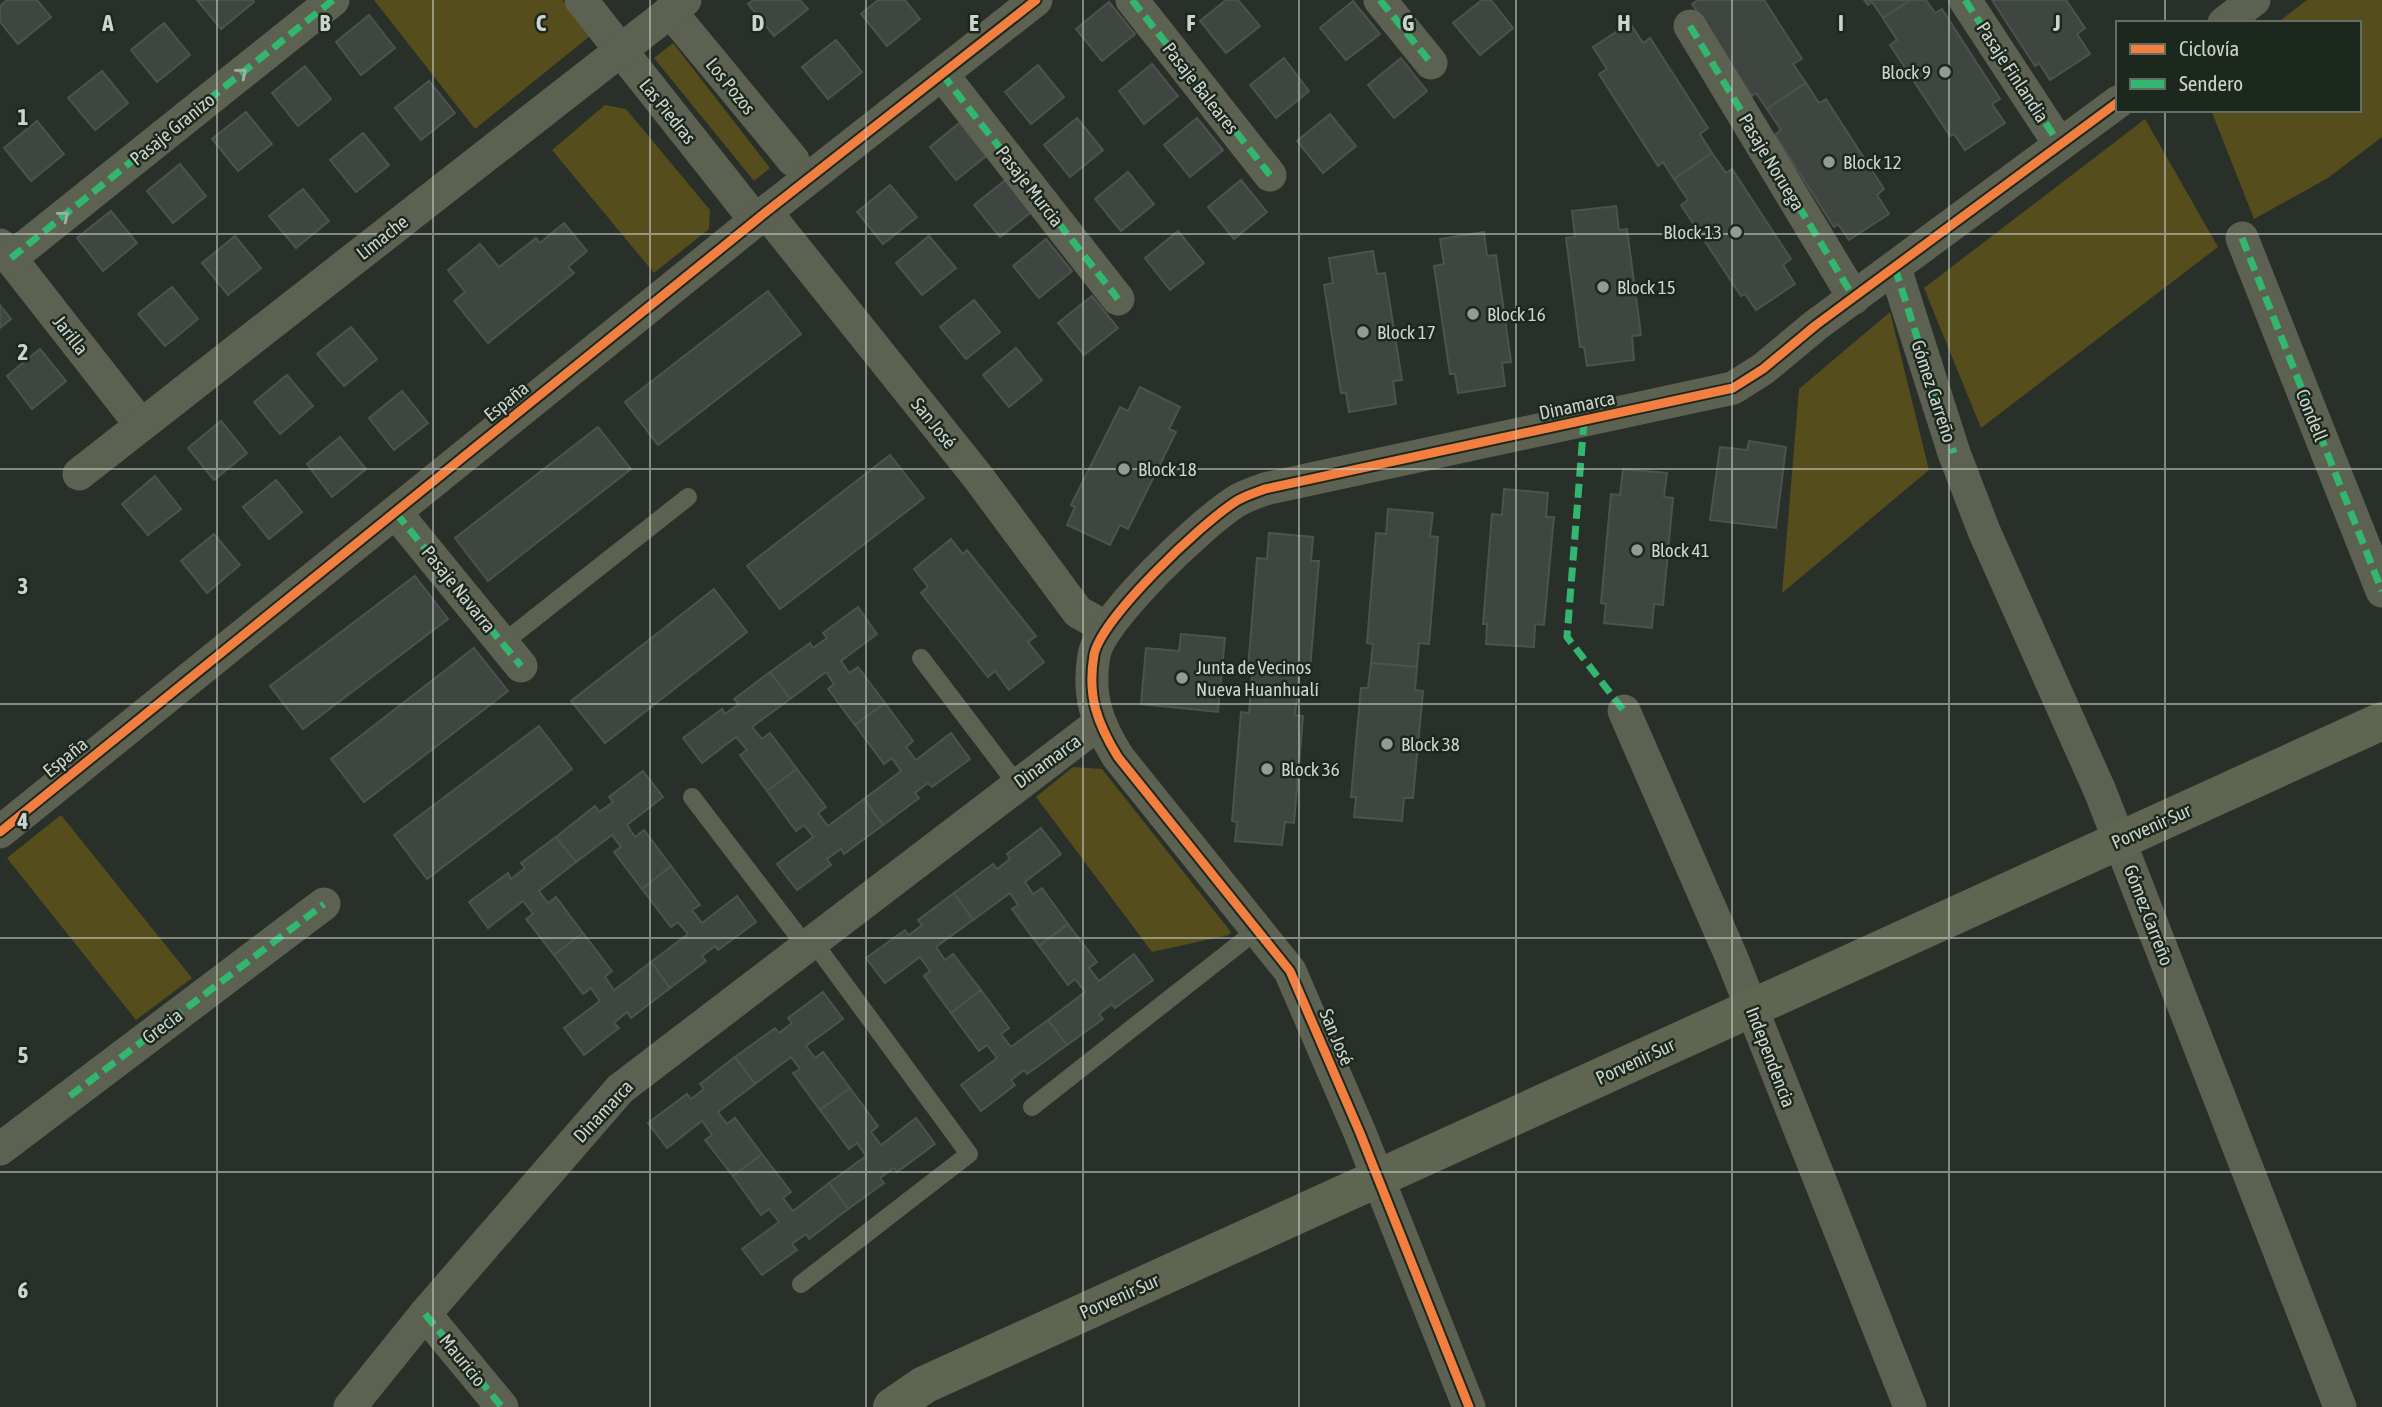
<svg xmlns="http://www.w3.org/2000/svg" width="2382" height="1407" font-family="'Asap Condensed',sans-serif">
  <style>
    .green { fill: #564d1d }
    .building { fill: #3f4642; stroke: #4c524e; stroke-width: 2 }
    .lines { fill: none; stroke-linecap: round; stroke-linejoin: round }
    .service { stroke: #5c6152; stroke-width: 18 }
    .minor { stroke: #5c6152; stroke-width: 33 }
    .secondary { stroke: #5f6551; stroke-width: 38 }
    .quiet { stroke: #33b770; stroke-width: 7; stroke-dasharray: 14 7; stroke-linecap: butt }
    .cycleway-casing { stroke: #1c281d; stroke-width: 13 }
    .cycleway { stroke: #f27e40; stroke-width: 9 }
    .oneway { stroke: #a5aca2 }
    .grid { fill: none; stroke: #cdd4cd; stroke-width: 2; stroke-opacity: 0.55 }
    .poi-dot { fill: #949a94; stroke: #1c281d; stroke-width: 2.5 }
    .labels { text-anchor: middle; stroke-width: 5; stroke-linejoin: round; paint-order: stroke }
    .poi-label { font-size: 19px; fill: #cdd4cd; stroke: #1c281d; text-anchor: start }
    .street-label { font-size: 19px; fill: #cdd4cd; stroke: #1c281d }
    .grid-label { font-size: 23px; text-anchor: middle; font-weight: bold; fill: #cdd4cd; stroke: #1c281d; stroke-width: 5; stroke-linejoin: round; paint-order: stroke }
  </style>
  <rect width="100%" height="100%" fill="#292f29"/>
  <g class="green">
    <path d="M374,0H562L590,36L475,129Z"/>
    <path d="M2307,0H2382V137L2328,178L2254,219L2211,110H2359V23H2277Z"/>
    <path d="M673,43L770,168L754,181L654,58Z"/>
    <path d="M605,105L626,109L710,210L709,229L654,273L552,150Z"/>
    <path d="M2145,119L2218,247L1981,428L1924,288Z"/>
    <path d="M1890,312L1929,470L1782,593L1799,389Z"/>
    <path d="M1073,767L1102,769L1231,932L1229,935L1152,952L1036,797Z"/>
    <path d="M61,815L192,978L136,1020L7,858Z"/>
  </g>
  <g class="building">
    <path d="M7,0H37L51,17L18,44L0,22V6Z"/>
    <path d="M197,0H253L254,2L221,29Z"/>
    <path d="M753,0H800L808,9L774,36L748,4Z"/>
    <path d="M878,0H905L920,19L887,46L861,14Z"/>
    <path d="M1226,0H1238L1260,26L1226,53L1200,21Z"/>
    <path d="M1482,0H1491L1513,28L1480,55L1453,23Z"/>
    <path d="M1698,0H1764L1802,59L1793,64L1806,83L1767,109L1756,93L1752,96L1692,4Z"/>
    <path d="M1864,0H1911L1883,18L1872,2L1868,5Z"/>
    <path d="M1911,0H1926L1935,13L1942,9L2000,99L1992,104L2005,123L1965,150L1954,134L1950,136L1890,45L1897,40L1883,18Z"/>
    <path d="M1992,0H2066L2085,28L2077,34L2090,54L2050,80L2039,63L2035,66Z"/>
    <path d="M1353,1L1380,34L1346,60L1320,28Z"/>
    <path d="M1109,2L1135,34L1102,61L1076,29Z"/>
    <path d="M369,15L395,48L361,75L336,42Z"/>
    <path d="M164,23L190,55L157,82L131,50Z"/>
    <path d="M1630,23L1643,43L1650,38L1708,128L1700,134L1712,153L1674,179L1663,162L1658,166L1599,74L1607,69L1593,47Z"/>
    <path d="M836,40L862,72L828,99L802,67Z"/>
    <path d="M1284,58L1309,91L1276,118L1250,85Z"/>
    <path d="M1401,58L1427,91L1394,118L1368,85Z"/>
    <path d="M1152,64L1178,96L1144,124L1119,91Z"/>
    <path d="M1038,65L1064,97L1031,124L1005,92Z"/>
    <path d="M305,66L331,99L298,126L272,93Z"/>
    <path d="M102,71L128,103L95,130L68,98Z"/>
    <path d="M429,81L455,113L421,140L395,108Z"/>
    <path d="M1806,83L1819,103L1826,99L1884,189L1877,195L1889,214L1849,240L1838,224L1834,227L1775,135L1781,130L1767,109Z"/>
    <path d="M246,112L272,144L238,171L212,139Z"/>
    <path d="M1330,114L1356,146L1323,173L1297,141Z"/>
    <path d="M1077,118L1103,150L1070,177L1044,145Z"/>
    <path d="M1197,118L1223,150L1190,177L1164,145Z"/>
    <path d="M963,120L990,153L956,180L930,147Z"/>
    <path d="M37,121L64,154L31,181L4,148Z"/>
    <path d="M363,133L389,165L356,192L330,160Z"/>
    <path d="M1712,153L1726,173L1732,169L1791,259L1783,265L1795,284L1756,310L1745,294L1741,296L1681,205L1688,200L1674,179Z"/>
    <path d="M180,164L206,196L173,223L147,191Z"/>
    <path d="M1128,172L1154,204L1121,231L1095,199Z"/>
    <path d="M1008,178L1034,210L1000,237L974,205Z"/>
    <path d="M1241,180L1267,212L1234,239L1208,207Z"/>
    <path d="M890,185L917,217L883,244L857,212Z"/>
    <path d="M303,189L329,221L296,248L269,216Z"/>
    <path d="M1616,206L1619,230L1627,229L1641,335L1632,336L1634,360L1587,366L1584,347H1580L1566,238L1575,237L1572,211Z"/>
    <path d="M111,211L137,243L103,271L77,238Z"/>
    <path d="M564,223L587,251L568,267L574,273L488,343L454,301L465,292L448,270L480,244L499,267L536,238L540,243Z"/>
    <path d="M1178,231L1204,263L1170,290L1145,258Z"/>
    <path d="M1484,232L1487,256L1496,255L1511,362L1502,363L1505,386L1458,393L1455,374H1450L1434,266L1444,264L1440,239Z"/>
    <path d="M235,236L261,268L228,295L202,263Z"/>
    <path d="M929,236L956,268L922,295L896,263Z"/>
    <path d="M1046,239L1072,271L1039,298L1013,266Z"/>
    <path d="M1373,251L1377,274L1385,273L1402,380L1393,381L1396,404L1349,412L1346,393H1341L1324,285L1333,283L1329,258Z"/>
    <path d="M172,287L198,319L165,346L138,314Z"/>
    <path d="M768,291L801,334L658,445L625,402Z"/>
    <path d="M1092,296L1118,328L1084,355L1058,323Z"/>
    <path d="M974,300L1000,332L966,359L940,327Z"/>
    <path d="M0,305L11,319L0,328Z"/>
    <path d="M351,327L377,359L344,386L317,354Z"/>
    <path d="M1016,348L1042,380L1009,407L983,375Z"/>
    <path d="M40,349L66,381L32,409L7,376Z"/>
    <path d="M287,375L313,406L280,434L254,402Z"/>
    <path d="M1140,387L1180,407L1169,429L1176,432L1128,529L1120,525L1110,545L1067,525L1075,507L1071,505L1120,407L1128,411Z"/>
    <path d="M402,391L428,423L394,450L369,418Z"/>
    <path d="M221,421L247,453L214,480L188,448Z"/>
    <path d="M598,427L631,469L488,581L455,538Z"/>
    <path d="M340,437L366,469L332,497L307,464Z"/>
    <path d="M1749,441L1786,447L1776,528L1710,520L1720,447L1747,450Z"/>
    <path d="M890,455L924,498L780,609L747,566Z"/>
    <path d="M1623,469L1667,473L1664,497L1673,498L1663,605L1654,604L1652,628L1604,623L1606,604L1601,603L1611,494L1620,495Z"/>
    <path d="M155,476L181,509L148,535L122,504Z"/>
    <path d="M276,480L302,512L269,539L243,507Z"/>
    <path d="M1504,489L1548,493L1546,517H1554L1544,625L1535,624L1534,647L1486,644L1487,624H1483L1492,514L1502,515Z"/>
    <path d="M1388,509L1433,513L1430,536L1438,537L1429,644L1419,643L1417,667L1371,663L1373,644L1367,643L1376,533L1386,534Z"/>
    <path d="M1269,533L1313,537L1311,561H1319L1310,669L1299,668L1298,691L1251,687L1253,668H1248L1257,558L1267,559Z"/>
    <path d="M214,534L240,565L207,593L181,561Z"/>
    <path d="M951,539L963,554L967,550L1036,636L1028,642L1044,662L1009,690L995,671L988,677L921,593L928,587L914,569Z"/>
    <path d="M415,576L448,619L303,729L270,686Z"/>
    <path d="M714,589L747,632L605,743L571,701Z"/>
    <path d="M858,607L877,634L841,661L849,673L858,667L885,703L855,725L828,689L834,684L826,672L790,699L770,672L810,643L813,648L827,638L823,633Z"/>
    <path d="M1181,634L1225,638L1218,712L1141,704L1146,648L1179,651Z"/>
    <path d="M474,648L508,691L364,802L331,759Z"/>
    <path d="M1371,663L1417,667L1415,690L1423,691L1413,798H1404L1402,821L1354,817L1356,797H1351L1361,688H1368Z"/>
    <path d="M770,672L790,699L752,727L762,739L770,733L797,769L767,791L740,755L747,750L736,737L702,763L683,738L722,709L725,714L739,704L734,699Z"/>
    <path d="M1251,687L1298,691L1295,715L1303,716L1294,823L1285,822L1282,845L1235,841L1237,822L1232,821L1241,712L1249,713Z"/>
    <path d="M885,703L913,741L906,747L916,760L951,733L970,759L932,787L928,783L915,793L919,798L883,825L864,799L901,771L892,758L884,764L855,725Z"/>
    <path d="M539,726L572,769L427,879L394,835Z"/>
    <path d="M797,769L826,807L818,813L828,826L864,799L883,825L844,854L841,849L827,859L831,865L797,890L777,864L813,837L804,825L796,831L767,791Z"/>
    <path d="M643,771L663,797L627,825L635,837L644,830L671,866L642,889L614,852L621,847L612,835L576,862L556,837L595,806L599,812L613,802L609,797Z"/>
    <path d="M1041,828L1061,854L1025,882L1033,894L1042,888L1068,924L1039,946L1012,909L1018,905L1010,893L973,920L954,893L993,864L997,869L1010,859L1007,854Z"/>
    <path d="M556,837L576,862L539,891L548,903L556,897L583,933L554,955L526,919L533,914L523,901L488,928L469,902L508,873L511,879L525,868L521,863Z"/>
    <path d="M671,866L700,905L692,910L702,923L737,896L756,922L718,950L715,946L702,956L706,961L670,988L651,962L688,934L678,922L671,927L642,889Z"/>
    <path d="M954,893L973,920L936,947L945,960L953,954L981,990L951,1013L924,976L930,971L920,957L885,983L866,958L905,930L909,935L922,925L918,920Z"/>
    <path d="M1068,924L1097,962L1089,968L1099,981L1134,954L1153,980L1115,1008L1112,1004L1099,1014L1103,1019L1067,1045L1048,1020L1085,992L1075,979L1068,985L1039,946Z"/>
    <path d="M583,933L612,971L605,977L614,990L651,962L670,988L631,1018L627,1012L614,1023L619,1028L584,1055L564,1028L600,1001L591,988L583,994L554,955Z"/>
    <path d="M981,990L1009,1028L1001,1034L1011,1047L1048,1020L1067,1045L1027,1074L1024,1070L1011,1080L1015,1085L981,1111L961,1085L997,1058L987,1045L979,1051L951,1013Z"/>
    <path d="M823,992L843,1019L806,1046L815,1058L823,1052L850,1088L820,1110L793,1073L800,1069L791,1057L755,1084L735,1057L775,1028L779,1033L792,1023L788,1018Z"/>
    <path d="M735,1057L755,1084L718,1112L727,1124L735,1118L762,1154L733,1176L705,1140L712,1135L702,1121L667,1148L648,1123L687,1094L691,1099L704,1089L700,1084Z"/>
    <path d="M850,1088L878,1126L871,1132L881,1145L916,1118L935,1144L897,1172L894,1168L880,1178L884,1183L848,1209L829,1183L866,1156L857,1143L849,1149L820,1110Z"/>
    <path d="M762,1154L791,1192L783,1198L793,1211L829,1183L848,1209L809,1239L806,1234L792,1244L797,1250L762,1275L742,1249L779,1222L769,1209L761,1215L733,1176Z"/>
  </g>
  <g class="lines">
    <g class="service">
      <path d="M503,643L688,497"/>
      <path d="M921,658L1016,783"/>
      <path d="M692,797L805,945"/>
      <path d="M1032,1107L1257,930"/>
      <path d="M801,1284L969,1154L812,940"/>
    </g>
    <g class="minor">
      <path d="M581,0L756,221"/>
      <path d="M1132,0L1270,175"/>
      <path d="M1380,0L1431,63"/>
      <path d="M1965,0L2060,145"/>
      <path d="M670,11L793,160"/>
      <path d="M2224,23L2254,0"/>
      <path d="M1690,26L1854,298"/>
      <path d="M942,74L1118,299"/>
      <path d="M766,212L978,477L1078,612L1105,627"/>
      <path d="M2242,238L2382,591"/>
      <path d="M0,245L141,425"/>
      <path d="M11,258L333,0"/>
      <path d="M1895,268L1954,453L1984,531L2100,791L2340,1407"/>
      <path d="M79,474L685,0"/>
      <path d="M396,513L521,666"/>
      <path d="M1624,711L1731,956L1910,1407"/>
      <path d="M0,832L766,212L1036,0"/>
      <path d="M0,1149L324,904"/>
      <path d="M425,1314L502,1407"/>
      <path d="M350,1407L425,1314L620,1089L1098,724"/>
      <path d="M1469,1407L1360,1133L1290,971L1118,757C1097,723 1087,696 1094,655C1101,618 1201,524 1235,502C1244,496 1255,493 1265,489L1733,388L1763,369L1816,325L2118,102"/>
    </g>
    <path class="secondary" d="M892,1407L924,1385L2382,721"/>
    <g class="quiet">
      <path d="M1132,0L1270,175"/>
      <path d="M1380,0L1431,63"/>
      <path d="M1965,0L2060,145"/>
      <path d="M1690,26L1854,298"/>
      <path d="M942,74L1118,299"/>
      <path d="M2242,238L2382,591"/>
      <path d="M11,258L333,0"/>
      <path d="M1895,268L1954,453"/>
      <path d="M1584,421L1567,637L1624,711"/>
      <path d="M396,513L521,666"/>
      <path d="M70,1096L324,904"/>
      <path d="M425,1314L502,1407"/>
    </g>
    <g class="cycleway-casing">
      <g id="cycleway">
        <path d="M0,832L766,212L1036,0"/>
        <path d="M1469,1407L1360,1133L1290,971L1118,757C1097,723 1087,696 1094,655C1101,618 1201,524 1235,502C1244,496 1255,493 1265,489L1733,388L1763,369L1816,325L2118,102"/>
      </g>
    </g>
    <use href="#cycleway" class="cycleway"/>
  </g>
  <defs><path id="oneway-chevron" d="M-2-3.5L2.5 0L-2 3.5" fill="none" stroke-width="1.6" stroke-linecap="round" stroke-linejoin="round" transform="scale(1.75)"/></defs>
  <g class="oneway">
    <use href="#oneway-chevron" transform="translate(242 73) rotate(-39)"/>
    <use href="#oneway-chevron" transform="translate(64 216) rotate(-39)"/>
  </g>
  <path class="grid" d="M217,0V1407M433,0V1407M650,0V1407M866,0V1407M1083,0V1407M1299,0V1407M1516,0V1407M1732,0V1407M1949,0V1407M2165,0V23M2165,110V1407M0,234H2382M0,469H2382M0,704H2382M0,938H2382M0,1172H2382"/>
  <g class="poi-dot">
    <circle cx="1945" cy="72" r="7"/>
    <circle cx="1829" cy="162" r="7"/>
    <circle cx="1736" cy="232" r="7"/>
    <circle cx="1603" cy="287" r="7"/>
    <circle cx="1473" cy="314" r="7"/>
    <circle cx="1363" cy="332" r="7"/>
    <circle cx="1124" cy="469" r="7"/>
    <circle cx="1637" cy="550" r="7"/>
    <circle cx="1182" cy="678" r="7"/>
    <circle cx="1387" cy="744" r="7"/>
    <circle cx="1267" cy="769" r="7"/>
  </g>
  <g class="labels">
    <g class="poi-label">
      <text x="1931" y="79" text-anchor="end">Block 9</text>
      <text x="1843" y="169">Block 12</text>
      <text x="1722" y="239" text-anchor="end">Block 13</text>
      <text x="1617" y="294">Block 15</text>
      <text x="1487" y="321">Block 16</text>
      <text x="1377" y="339">Block 17</text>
      <text x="1138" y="476">Block 18</text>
      <text x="1651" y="557">Block 41</text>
      <text x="1196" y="674">Junta de Vecinos<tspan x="1196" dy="22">Nueva Huanhualí</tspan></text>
      <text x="1401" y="751">Block 38</text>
      <text x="1281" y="776">Block 36</text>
    </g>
    <g class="street-label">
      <text transform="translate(2013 72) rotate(57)" y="7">Pasaje Finlandia</text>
      <text transform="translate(731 86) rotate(51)" y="7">Los Pozos</text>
      <text transform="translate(1201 88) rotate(52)" y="7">Pasaje Baleares</text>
      <text transform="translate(668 111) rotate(51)" y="7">Las Piedras</text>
      <text transform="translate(172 129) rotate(-39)" y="7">Pasaje Granizo</text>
      <text transform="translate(1772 162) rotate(59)" y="7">Pasaje Noruega</text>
      <text transform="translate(1030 186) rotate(52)" y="7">Pasaje Murcia</text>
      <text transform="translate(382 237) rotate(-38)" y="7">Limache</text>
      <text transform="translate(71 335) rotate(52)" y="7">Jarilla</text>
      <text transform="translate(1934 391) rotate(72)" y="7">Gómez Carreño</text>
      <text transform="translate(506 401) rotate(-39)" y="7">España</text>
      <text transform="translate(1577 405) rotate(-12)" y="7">Dinamarca</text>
      <text transform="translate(2312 415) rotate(68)" y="7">Condell</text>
      <text transform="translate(934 423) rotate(51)" y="7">San José</text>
      <text transform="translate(459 589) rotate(51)" y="7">Pasaje Navarra</text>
      <text transform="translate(65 757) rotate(-39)" y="7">España</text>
      <text transform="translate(1047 761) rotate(-36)" y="7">Dinamarca</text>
      <text transform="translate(2151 826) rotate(-24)" y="7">Porvenir Sur</text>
      <text transform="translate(2149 915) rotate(69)" y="7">Gómez Carreño</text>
      <text transform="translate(162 1026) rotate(-37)" y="7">Grecia</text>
      <text transform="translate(1337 1037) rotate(67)" y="7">San José</text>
      <text transform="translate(1771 1057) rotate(69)" y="7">Independencia</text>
      <text transform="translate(1635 1061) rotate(-25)" y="7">Porvenir Sur</text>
      <text transform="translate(603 1111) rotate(-47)" y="7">Dinamarca</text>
      <text transform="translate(1119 1296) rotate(-24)" y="7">Porvenir Sur</text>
      <text transform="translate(463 1360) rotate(51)" y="7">Mauricio</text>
    </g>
  </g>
  <g class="grid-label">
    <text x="108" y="31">A</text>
    <text x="325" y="31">B</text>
    <text x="541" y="31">C</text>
    <text x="758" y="31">D</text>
    <text x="974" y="31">E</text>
    <text x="1191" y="31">F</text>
    <text x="1408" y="31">G</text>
    <text x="1624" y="31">H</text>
    <text x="1841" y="31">I</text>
    <text x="2057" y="31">J</text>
    <text x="23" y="125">1</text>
    <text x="23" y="360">2</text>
    <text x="23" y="594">3</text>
    <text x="23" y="829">4</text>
    <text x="23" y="1063">5</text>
    <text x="23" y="1298">6</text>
  </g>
  <rect x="2116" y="21" width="245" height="91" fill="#1c281d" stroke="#636d63" stroke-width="2"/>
  <rect x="2130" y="44" width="35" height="10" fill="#f27e40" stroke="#636d63" stroke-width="2"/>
  <text x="2179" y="56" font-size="21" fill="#cdd4cd">Ciclovía</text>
  <rect x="2130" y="79" width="35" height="10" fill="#33b770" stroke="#636d63" stroke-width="2"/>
  <text x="2179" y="91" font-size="21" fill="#cdd4cd">Sendero</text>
</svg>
